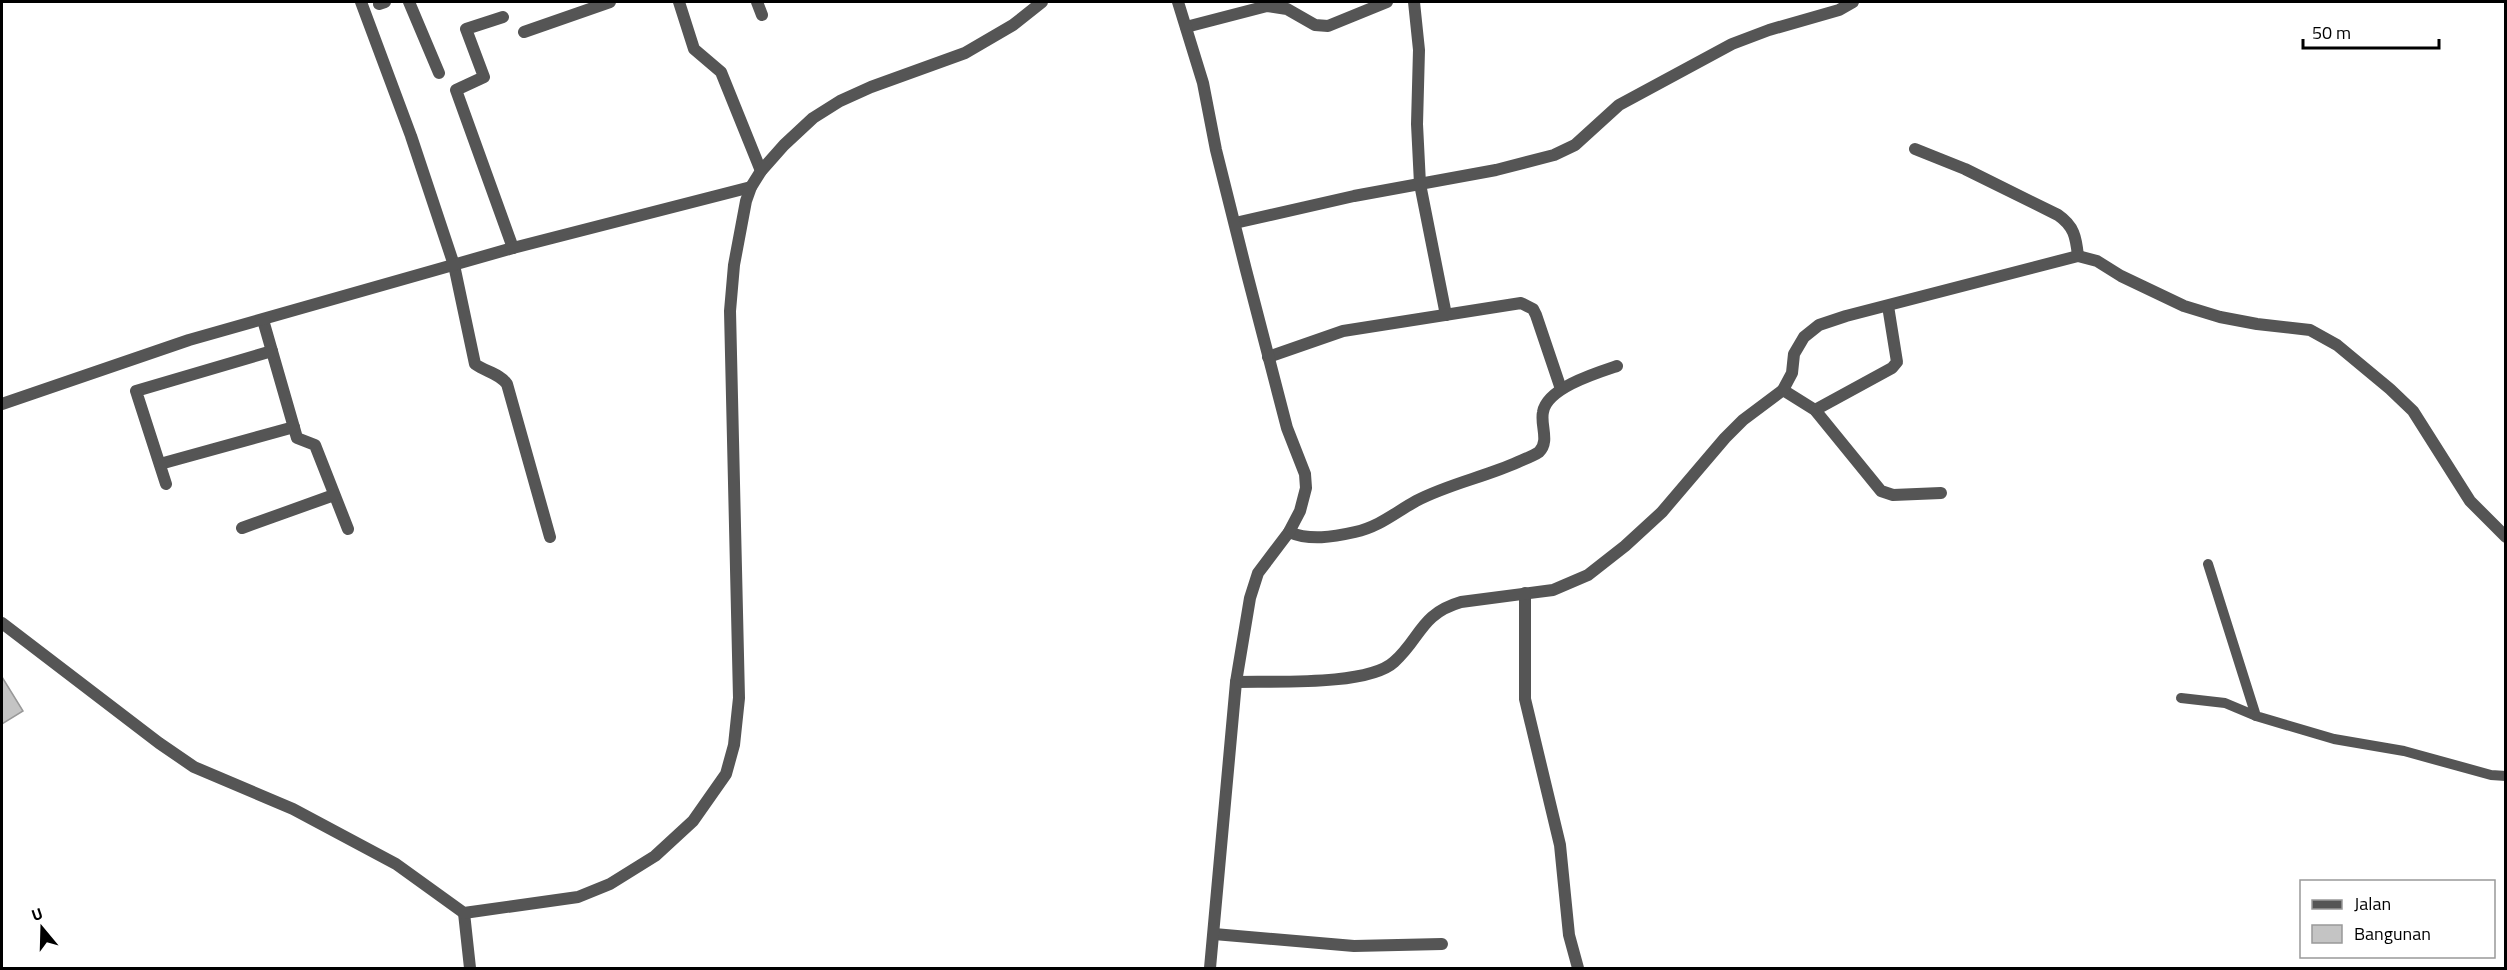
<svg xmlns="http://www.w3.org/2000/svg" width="2507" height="970" font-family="'Titillium Web',sans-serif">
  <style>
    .building { fill: #c4c4c4; stroke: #999; stroke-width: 1.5 }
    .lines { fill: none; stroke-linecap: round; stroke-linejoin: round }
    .service { stroke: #555; stroke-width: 10 }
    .minor { stroke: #555; stroke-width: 12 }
    .tertiary { stroke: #555; stroke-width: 12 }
  </style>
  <rect width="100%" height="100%" fill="#fff"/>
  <path class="building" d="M2,677L23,711L2,724Z"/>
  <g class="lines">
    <g class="service">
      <path d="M2208,564L2256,716L2334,739L2404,751L2491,775L2506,776"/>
      <path d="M2181,698L2225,703L2256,716"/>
    </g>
    <g class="minor">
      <path d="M361,2L411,136L454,265L475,364C486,372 499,373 507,384L550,537"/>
      <path d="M409,2L439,73"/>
      <path d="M679,2L694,49L721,72L761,171"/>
      <path d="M757,2L762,15"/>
      <path d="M1414,2L1419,50L1417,124L1420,184L1446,315"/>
      <path d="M379,4L385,2"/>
      <path d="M503,17L466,29L484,77L456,90L513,248"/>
      <path d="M1186,27L1267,6L1287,9L1315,25L1328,26L1387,2"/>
      <path d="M524,32L610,2"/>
      <path d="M1915,149L1965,169L2058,215C2074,226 2076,237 2078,256"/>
      <path d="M1235,223L1354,196L1496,170L1554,155L1575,145L1619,105L1732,44L1769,30L1839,10L1853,2"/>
      <path d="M263,320L297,438L315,445L348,529"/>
      <path d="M1268,357L1343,331L1521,303L1533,309L1536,315L1561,389"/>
      <path d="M1783,390L1815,410L1881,491L1893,495L1941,493"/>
      <path d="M2,404L189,340L513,248L751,187"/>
      <path d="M1815,410L1892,368L1897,362L1888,306"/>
      <path d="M160,464L294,427"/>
      <path d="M166,484L136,391L272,351"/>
      <path d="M242,528L334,495"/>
      <path d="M1289,532C1310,541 1333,537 1355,532C1379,527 1396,512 1416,501C1448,484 1485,477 1518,462C1525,459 1533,456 1539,452C1550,441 1540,425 1543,412C1547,388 1596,373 1617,366"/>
      <path d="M1525,593V699L1560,845L1569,935L1578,968"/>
      <path d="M1236,682C1273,681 1368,686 1394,662C1421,638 1420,614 1461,602L1553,590L1588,575L1625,546L1662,512L1725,438L1743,420L1783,390L1792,373L1794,354L1804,337L1819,325L1846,316L2078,256L2097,261L2121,276L2184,306L2220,317L2257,324L2310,330L2337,345L2390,389L2413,411L2470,501L2506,537"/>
      <path d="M464,913L470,968"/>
      <path d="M1214,934L1354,946L1442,944"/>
    </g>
    <g class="tertiary">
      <path d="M1178,2L1203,83L1216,150L1246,270L1287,428L1305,474L1306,488L1300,511L1289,532L1258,573L1250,598L1236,682L1210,968"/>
      <path d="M2,623L159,743L194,767L293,809L396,864L464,913L578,897L610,884L655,856L693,821L726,774L734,745L739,698L730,311L734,265L746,201L751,187L761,171L784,145L813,118L840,101L871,87L965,53L1013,25L1042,2"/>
    </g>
  </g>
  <rect width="2507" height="970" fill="none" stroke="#000000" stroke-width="6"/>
  <rect x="2300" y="880" width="195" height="78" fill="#ffffff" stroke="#999999" stroke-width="1.5"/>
  <rect x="2312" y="900" width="30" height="9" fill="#555555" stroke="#999999" stroke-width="1.5"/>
  <text x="2354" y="910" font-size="18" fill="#000000">Jalan</text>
  <rect x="2312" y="925" width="30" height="18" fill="#c4c4c4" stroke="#999999" stroke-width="1.5"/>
  <text x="2354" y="940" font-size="18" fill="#000000">Bangunan</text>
  <g transform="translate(42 928) rotate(341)" stroke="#ffffff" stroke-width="4.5" paint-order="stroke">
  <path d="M0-4.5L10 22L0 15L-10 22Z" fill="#000000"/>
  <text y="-9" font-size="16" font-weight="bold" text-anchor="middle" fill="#000000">U</text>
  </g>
  <path d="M2303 39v9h136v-9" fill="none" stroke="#000000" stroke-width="3"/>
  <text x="2312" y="39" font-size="18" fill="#000000" stroke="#ffffff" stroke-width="4.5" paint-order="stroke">50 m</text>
</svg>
